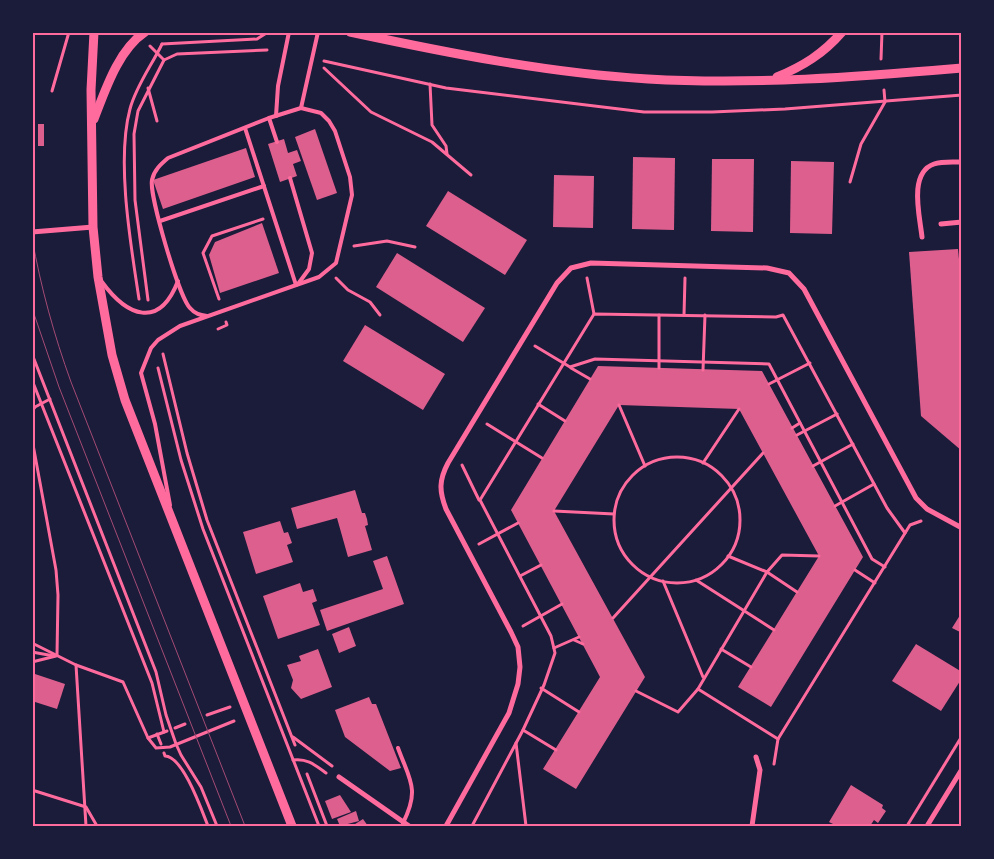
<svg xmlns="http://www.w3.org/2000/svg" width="994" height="859" font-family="'Roboto Condensed',sans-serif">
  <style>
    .building { fill: #dd5f8e }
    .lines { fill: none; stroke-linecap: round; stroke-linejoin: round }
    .path { stroke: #ff6b9d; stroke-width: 3 }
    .service { stroke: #ff6b9d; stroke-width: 4 }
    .minor { stroke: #ff6b9d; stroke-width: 5 }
    .tertiary { stroke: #ff6b9d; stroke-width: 9 }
    .tram { stroke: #a44b75; stroke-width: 1 }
    .neatline { fill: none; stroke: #ff6b9d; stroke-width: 2 }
  </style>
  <rect width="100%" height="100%" fill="#1b1b3a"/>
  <g class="building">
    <rect x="38" y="124" width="6" height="22"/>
    <path d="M315,129L337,193L317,200L295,137Z"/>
    <path d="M284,139L288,153L297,150L301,161L293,164L297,176L280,182L268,144Z"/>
    <path d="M246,148L255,177L163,209L153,180Z"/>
    <path d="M633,157L675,158L674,230L632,229Z"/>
    <path d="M712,159H754L753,232L711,231Z"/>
    <path d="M791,161L834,162L832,234L790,233Z"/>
    <path d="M554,175L594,176L593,228L553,227Z"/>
    <path d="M448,191L527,240L505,275L426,226Z"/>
    <path d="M262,223L279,273L220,293L209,255L215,242Z"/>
    <path d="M958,249L962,290V451L921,416L909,252Z"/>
    <path d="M397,253L485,308L463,342L376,287Z"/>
    <path d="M365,325L445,374L423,410L343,361Z"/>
    <path d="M598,366L762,371L863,557L771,707L738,687L819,556L739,409L619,405L554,511L645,677L576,789L543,769L600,677L511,510Z"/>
    <path d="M355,490L362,513H365L367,519L368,525L365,526L372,550L348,557L337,518L297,529L291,508Z"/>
    <path d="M280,521L284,533L288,532L292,543L287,545L293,562L256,574L243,532Z"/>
    <path d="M387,556L404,604L327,631L320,610L383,589L373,561Z"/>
    <path d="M300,583L303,592L313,589L317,601L312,603L320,625L278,639L263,596Z"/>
    <path d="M962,612V633L952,628Z"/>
    <path d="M349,627L356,646L339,653L332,634Z"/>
    <path d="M916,644L962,672V678L941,711L892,681Z"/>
    <path d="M318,649L332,687L301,699L291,688L293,680L287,665L301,661L299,656Z"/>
    <path d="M32,673L65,684L57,709L32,701Z"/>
    <path d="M369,697L372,704H376L401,768L390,771L345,737L335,710Z"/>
    <path d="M851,785L883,805L882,808L886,811L878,823L874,820L870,826H837L829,822Z"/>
    <path d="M340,795L351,812L332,819L325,801Z"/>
    <path d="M356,811L359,821L340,826L337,819Z"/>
    <path d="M363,819L368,826H352Z"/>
  </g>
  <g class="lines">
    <g class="path">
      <path d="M162,44L257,39L268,32"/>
      <path d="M150,46L164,60L177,54L267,50"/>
      <path d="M881,59L882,32"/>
      <path d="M324,61L446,88L644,112H712L785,109L962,95"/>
      <path d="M324,68L371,112L432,142L471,175"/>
      <path d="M430,84L432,125L446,146L447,154"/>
      <path d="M148,88L157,121"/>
      <path d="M52,91L69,32"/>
      <path d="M850,182L861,144L885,102L884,90"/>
      <path d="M354,246L387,241L415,247"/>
      <path d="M336,278L348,290L370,302L380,315"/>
      <path d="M587,278L594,314"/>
      <path d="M139,299C131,246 116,161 130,109C136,86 152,65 162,44"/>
      <path d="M219,299L203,253L212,236L263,219"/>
      <path d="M148,300L135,200L134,134L138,111L164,60"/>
      <path d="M684,315L685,278"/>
      <path d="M218,329L227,325L226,322"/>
      <path d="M535,346L570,367L595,359L769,364L872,559L885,567"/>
      <path d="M32,354L156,672L166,715L176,744L181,755L201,787L217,826"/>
      <path d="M163,354L187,453L207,520L295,745"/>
      <path d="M158,368L181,460L203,529L319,826"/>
      <path d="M571,368L590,379"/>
      <path d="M659,368V315"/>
      <path d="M703,370L705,315"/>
      <path d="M32,380L152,683L164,732"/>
      <path d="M769,384L810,363"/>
      <path d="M538,404L565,421"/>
      <path d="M619,405L645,466"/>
      <path d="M32,411L35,407L50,399"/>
      <path d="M487,424L542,458"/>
      <path d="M792,428L800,423"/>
      <path d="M797,435L837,414"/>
      <path d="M32,439L56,570L58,595L57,655"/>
      <circle cx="677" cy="520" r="63"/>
      <path d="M703,463L739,409"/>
      <path d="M462,465L479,500"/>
      <path d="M813,466L853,444"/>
      <path d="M835,506L874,484"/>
      <path d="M554,511L614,514"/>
      <path d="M479,544L518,523"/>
      <path d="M728,556L767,572L698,689L778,739"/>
      <path d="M855,570L875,583"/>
      <path d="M520,576L541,565"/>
      <path d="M696,580L774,630"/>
      <path d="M663,581L703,677"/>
      <path d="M797,592L767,572L782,555L819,556"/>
      <path d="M613,618L763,453"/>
      <path d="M523,626L562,604"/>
      <path d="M574,640L583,644"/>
      <path d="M32,643L76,665L123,682L148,738L156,748L170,747L234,721"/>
      <path d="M554,648L579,637"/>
      <path d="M721,649L751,667"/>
      <path d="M32,652L54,656"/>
      <path d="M32,662L56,656"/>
      <path d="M76,665L86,826"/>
      <path d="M541,688L579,712"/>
      <path d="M636,691L678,712L698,689"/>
      <path d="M207,715L230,707"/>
      <path d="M175,728L185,724"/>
      <path d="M523,730L556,750"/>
      <path d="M157,734L161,744"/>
      <path d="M293,737L332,766"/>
      <path d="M148,738L167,731"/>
      <path d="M516,743L526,826"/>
      <path d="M164,753L165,756C183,756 202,811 208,826"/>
      <path d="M293,760C307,758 315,765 326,773"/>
      <path d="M774,764L778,739L910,525L921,521"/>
      <path d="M307,774L327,826"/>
      <path d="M32,790L86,807L97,826"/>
      <path d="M472,826L523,730L544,685L555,653L551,636L480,500L594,314L776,317L783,315L887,508L905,533"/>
      <path d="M907,826L962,736"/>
    </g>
    <g class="service">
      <path d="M301,108L318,32"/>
      <path d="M276,116L278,86L289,32"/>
      <path d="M269,118L277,142"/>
      <path d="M245,128L296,285"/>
      <path d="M290,178L312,253L309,269L298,284"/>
      <path d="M160,221L264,186"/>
      <path d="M102,282C127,316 159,330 178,281"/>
      <path d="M170,505L155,424L141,373L151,348L158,340L180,326L319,277L336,263L352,195L350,177L335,131L329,121L321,113L301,108L269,118L168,158C161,164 154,170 152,180C149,195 179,297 190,308C195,314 200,315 207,316"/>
      <path d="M398,748C410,781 420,789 403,823"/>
    </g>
    <g class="minor">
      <path d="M941,224L962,222"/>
      <path d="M32,232L93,227"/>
      <path d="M922,237C920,217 908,173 934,164C942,161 953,162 962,162"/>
      <path d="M339,777L409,826"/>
      <path d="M446,826L509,713L518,684L520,667L518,647L511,632L446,509C439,491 439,480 448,463L557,283L571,268L591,263L767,268L789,273L804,289L916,498L927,509L962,528"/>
      <path d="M752,826L760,770L756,757"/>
      <path d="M927,826L962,769"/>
    </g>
    <g class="tertiary">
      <path d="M94,32L91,90L93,227L98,277L112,355L125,400L292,826"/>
      <path d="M350,32C448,53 548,73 648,79C753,85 858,77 962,68"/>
      <path d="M777,77C803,66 823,54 842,32"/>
      <path d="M94,119C105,91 118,50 145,32"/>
    </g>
    <g class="tram">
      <path d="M32,45L33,32"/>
      <path d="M32,238C41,288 54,335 71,382L245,826"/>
      <path d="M32,308L59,387L231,826"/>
    </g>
  </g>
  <rect width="994" height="859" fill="none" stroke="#1b1b3a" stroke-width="68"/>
  <rect x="34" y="34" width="926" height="791" class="neatline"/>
</svg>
